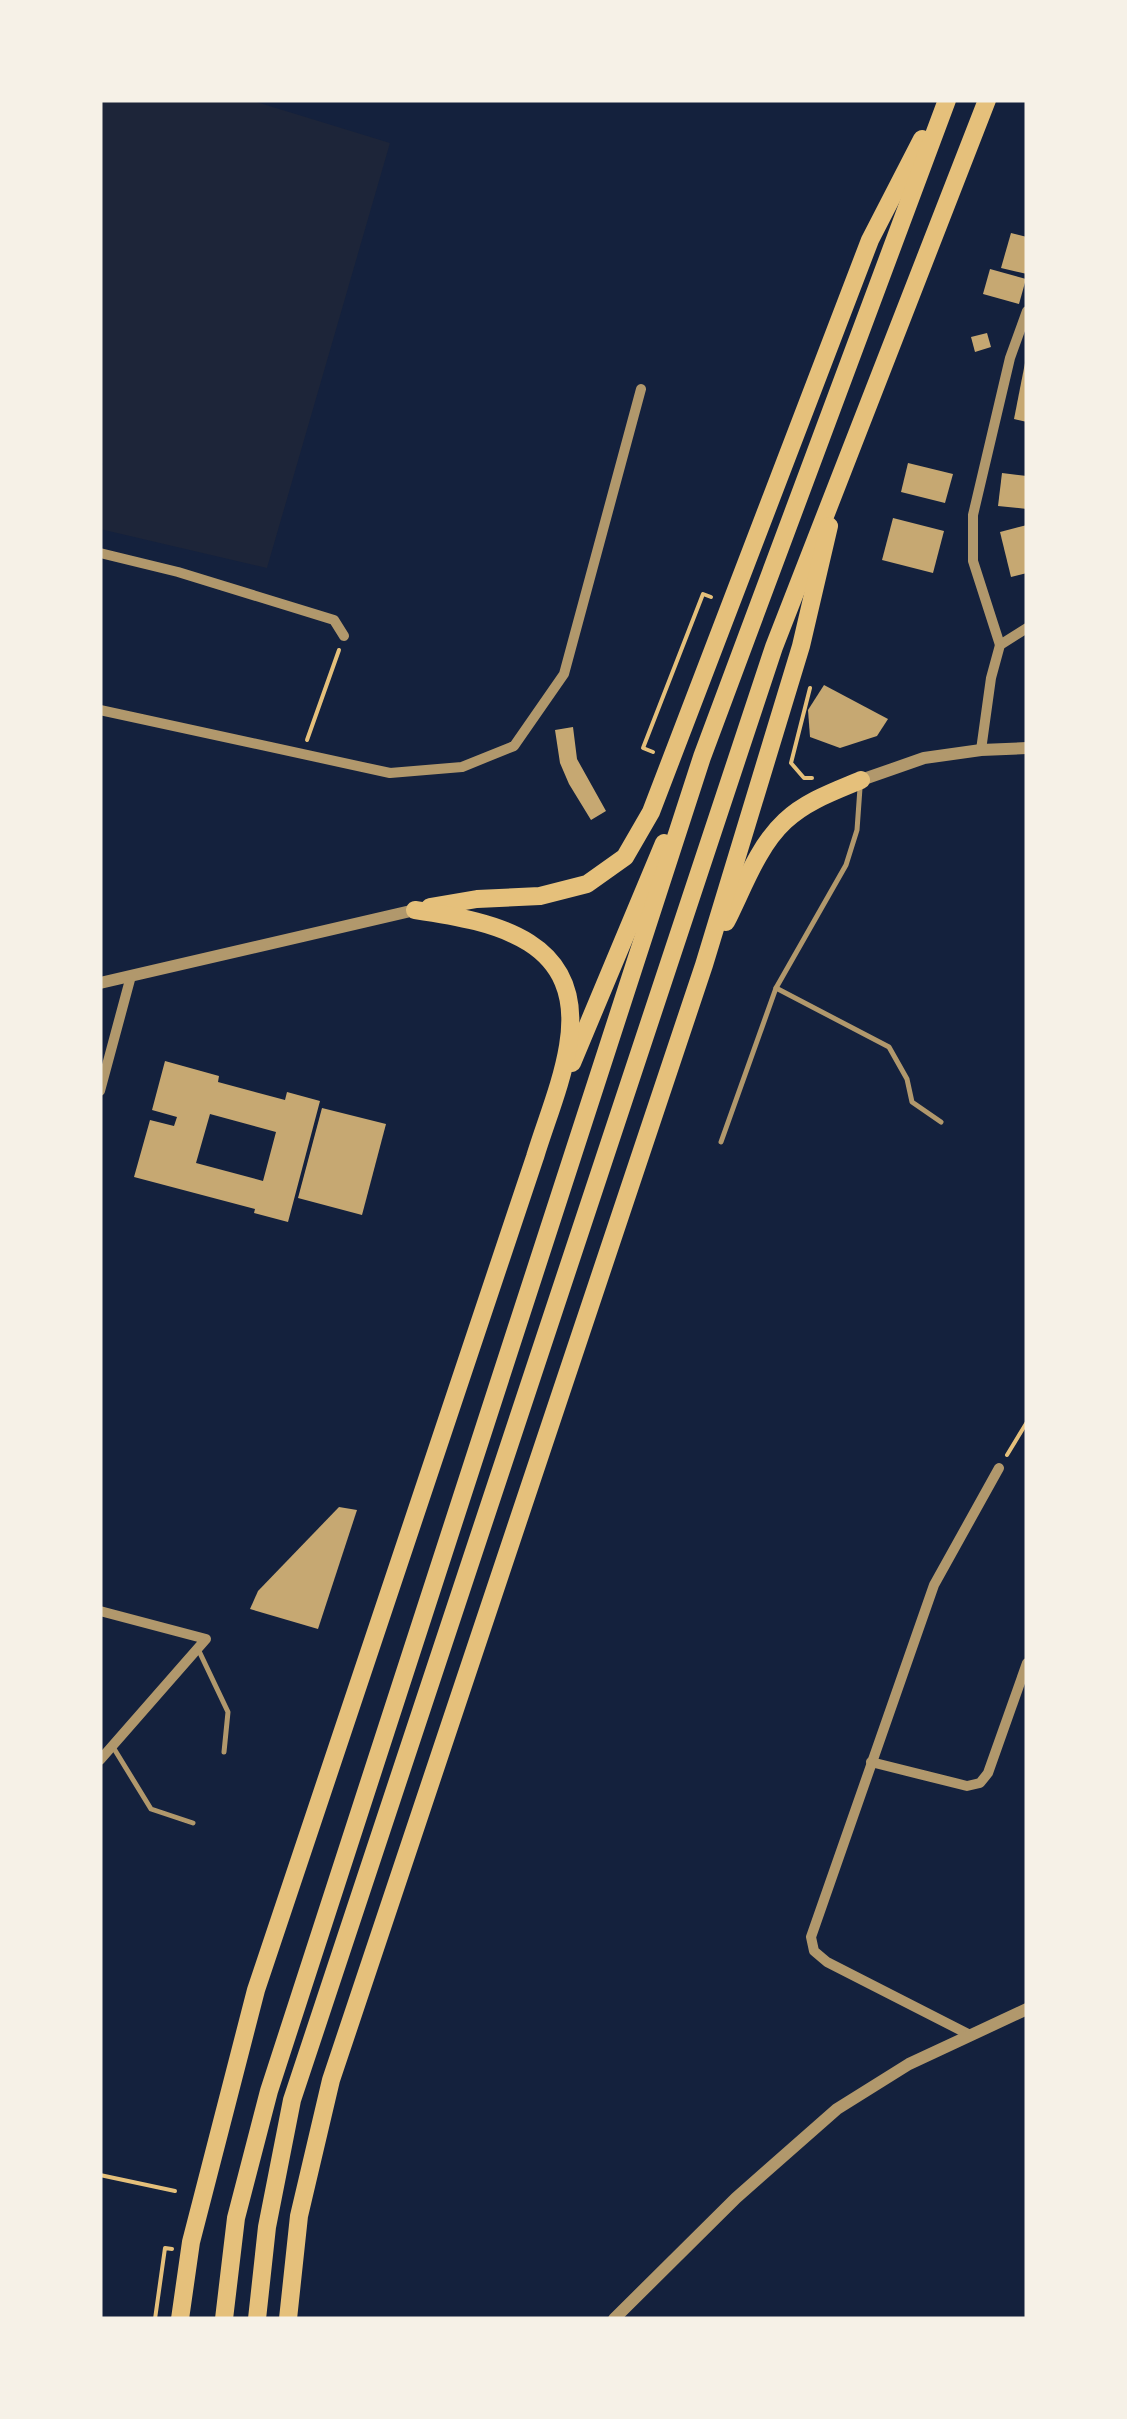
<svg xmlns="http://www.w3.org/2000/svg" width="1127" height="2419" font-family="'PT Sans',sans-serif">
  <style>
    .green { fill: #1d2539 }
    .building { fill: #c6a872; fill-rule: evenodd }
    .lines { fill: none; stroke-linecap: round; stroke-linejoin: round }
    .path { stroke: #e5c07b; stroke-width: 4 }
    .service { stroke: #b1986c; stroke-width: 5 }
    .minor { stroke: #b1986c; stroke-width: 10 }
    .tertiary { stroke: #b1986c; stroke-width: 12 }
    .motorway { stroke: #e5c07b; stroke-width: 18 }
  </style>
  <rect width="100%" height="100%" fill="#14213d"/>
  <path class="green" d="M100,100H250L390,143L267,568L100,529V468L103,464L100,462Z"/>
  <g class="building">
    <path d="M1011,233L1027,237V274L1001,268Z"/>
    <path d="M990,269L1026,279L1019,304L983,294Z"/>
    <path d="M987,333L991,347L975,352L971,337Z"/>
    <path d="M1025,363H1027V422L1014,419Z"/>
    <path d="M908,463L953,474L945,503L901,492Z"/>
    <path d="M1002,473L1027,476V509L998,506Z"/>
    <path d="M893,518L944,531L933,573L882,560Z"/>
    <path d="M1027,525V573L1011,577L1000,532Z"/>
    <path d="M824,685L888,719L877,736L840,748L810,737L808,710Z"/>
    <path d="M573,727L577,759L606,811L591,820L569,784L560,763L555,730Z"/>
    <path d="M165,1061L219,1076L218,1082L285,1100L287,1092L320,1101L288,1222L254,1213L255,1209L134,1177L150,1120L174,1126L177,1117L152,1110ZM210,1114L276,1132L263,1181L196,1163Z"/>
    <path d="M322,1108L386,1124L362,1215L298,1198Z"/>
    <path d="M339,1507L357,1510L318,1629L250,1609L258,1591Z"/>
  </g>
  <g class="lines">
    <g class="path">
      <path d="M810,688L791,763L804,778H812"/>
      <path d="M307,740L339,650"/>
      <path d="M653,752L643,748L703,594L711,597"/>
      <path d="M1007,1455L1027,1422"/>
      <path d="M100,2175L175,2191"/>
      <path d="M155,2319L165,2248L172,2249"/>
    </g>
    <g class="service">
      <path d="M776,988L889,1047L907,1079L912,1102L941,1122"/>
      <path d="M721,1142L776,988L846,865L857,830L860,788"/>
      <path d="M199,1651L228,1712L224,1752"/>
      <path d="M113,1747L151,1809L193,1823"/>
    </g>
    <g class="minor">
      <path d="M100,553L178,572L334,620L344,636"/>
      <path d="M1000,645L973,561V515L1010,358L1027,311"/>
      <path d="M100,710L390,773L462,767L514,746L564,674L641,389"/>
      <path d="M981,750L991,678L1000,645L1027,628"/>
      <path d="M100,1091L131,976"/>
      <path d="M100,1611L206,1639L100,1760"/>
      <path d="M871,1762L967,1786L980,1783L988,1773L1027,1663"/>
      <path d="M970,2035L827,1962L814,1951L811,1937L934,1585L999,1468"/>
    </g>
    <g class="tertiary">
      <path d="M861,780L924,758L981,750L1027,748"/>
      <path d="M100,983L415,910"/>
      <path d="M614,2319L736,2198L837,2109L909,2064L1027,2009"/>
    </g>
    <g class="motorway">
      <path d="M430,907L477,899L540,896L587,884L625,857L651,812L870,240L922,139"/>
      <path d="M726,922C743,889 757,847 785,821C806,801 835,791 861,780"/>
      <path d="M572,1063L664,843"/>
      <path d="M180,2319L191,2242L256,1990L535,1157C546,1121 562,1083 568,1046C586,940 497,922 415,910"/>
      <path d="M224,2319L236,2218L269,2091L702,757L947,100"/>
      <path d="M257,2319L267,2227L292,2100L774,647L987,100"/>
      <path d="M288,2319L299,2216L331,2080L704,965L801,646L829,526"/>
    </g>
  </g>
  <rect width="1127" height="2419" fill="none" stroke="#f6f1e7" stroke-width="205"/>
</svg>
